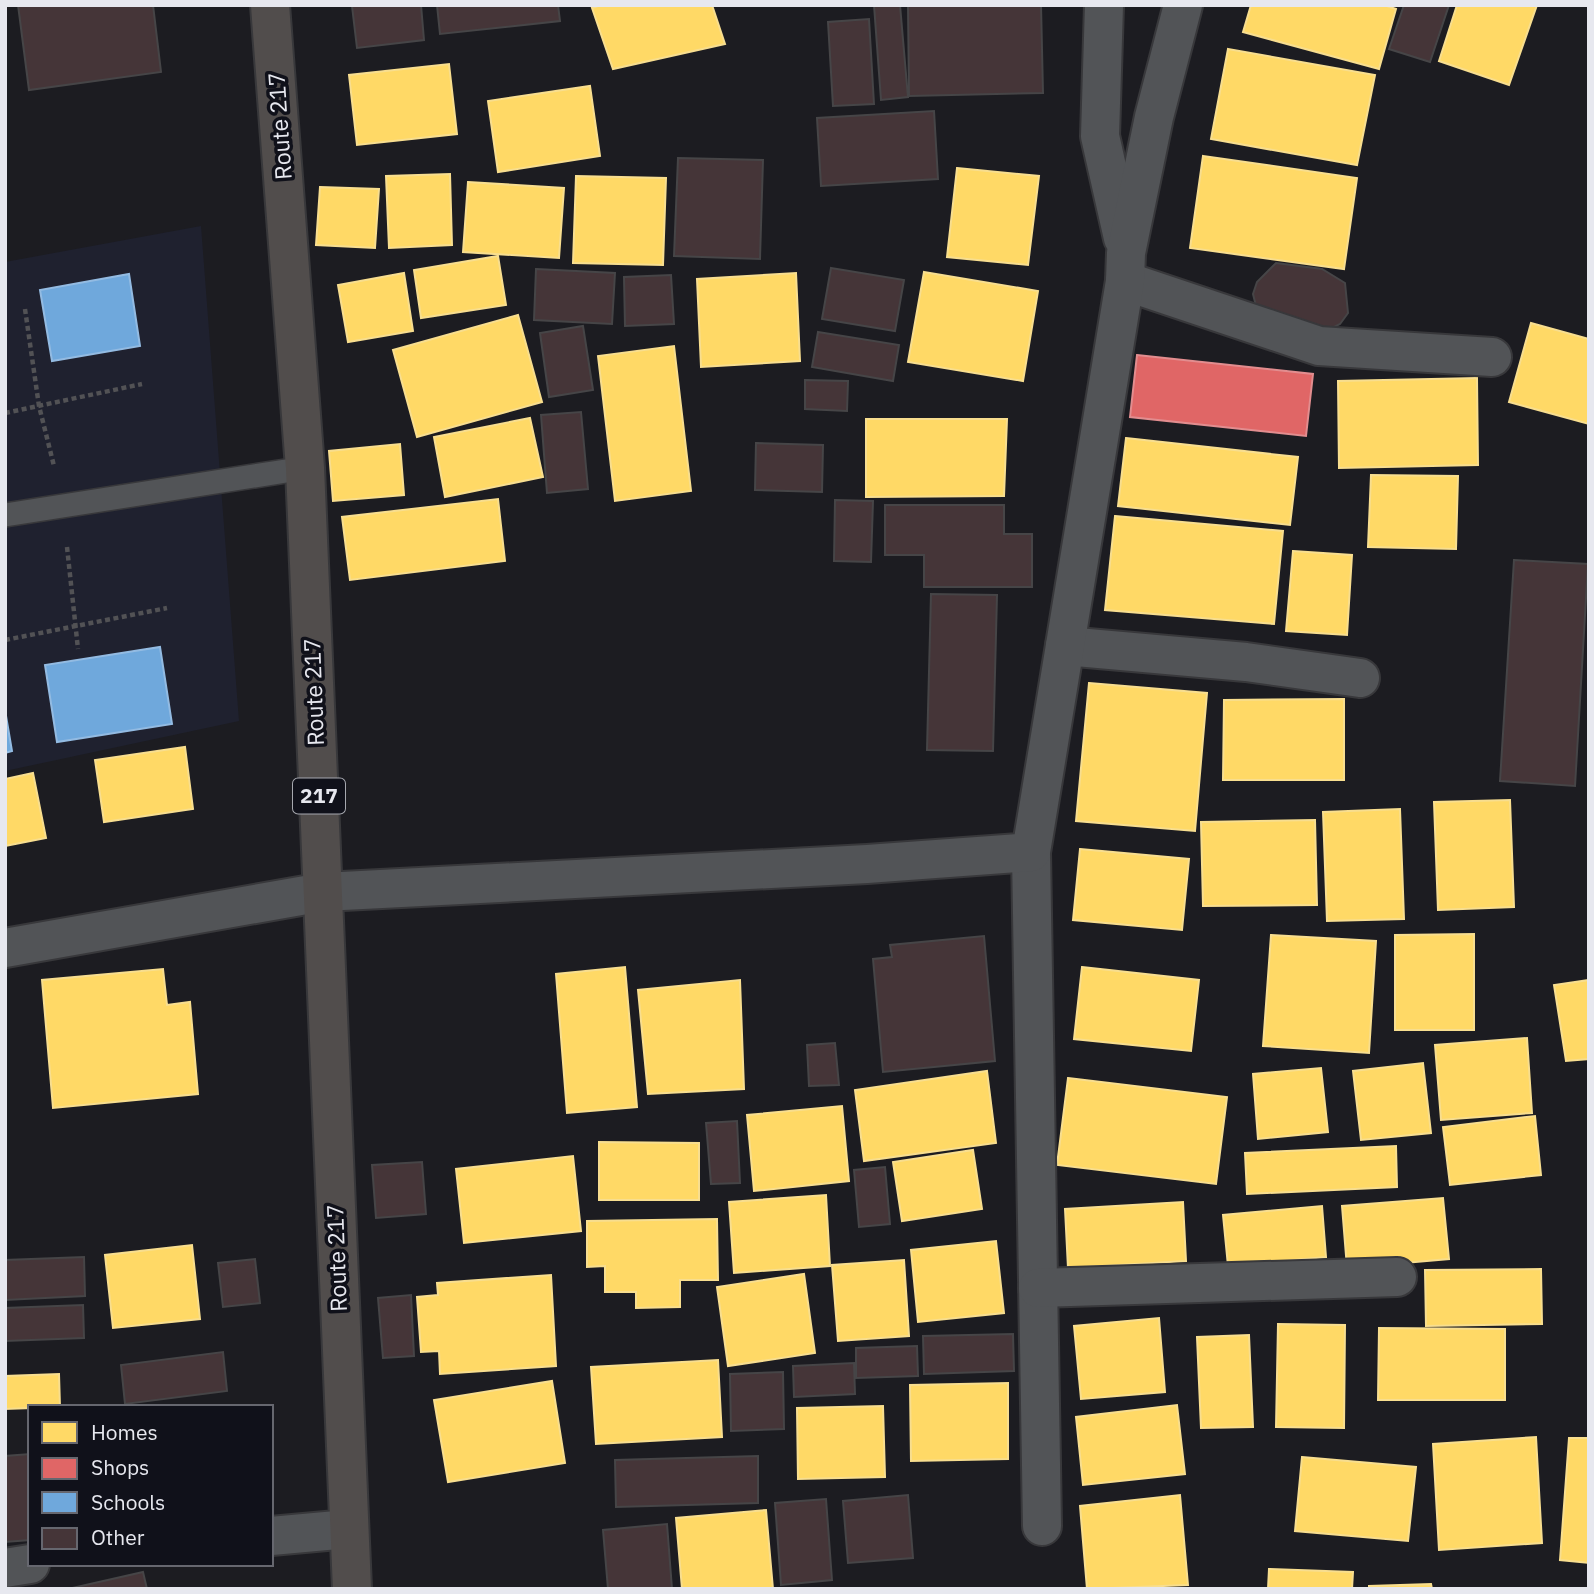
<svg xmlns="http://www.w3.org/2000/svg" width="1594" height="1594" font-family="'IBM Plex Sans',sans-serif">
  <style>
    .built { fill: #1f212f }
    .homes { fill: #ffd966; stroke: #f8de8f; stroke-width: 2 }
    .shops { fill: #e06666; stroke: #e28d8f; stroke-width: 2 }
    .schools { fill: #6fa8dc; stroke: #93bbe2; stroke-width: 2 }
    .building { fill: #453538; stroke: #464547; stroke-width: 2 }
    .lines { fill: none; stroke-linecap: round; stroke-linejoin: round }
    .lane-casing { stroke: #38383b; stroke-width: 26 }
    .street-casing { stroke: #38383b; stroke-width: 42 }
    .primary-casing { stroke: #38383b; stroke-width: 42 }
    .path { stroke: #525255; stroke-width: 4.5; stroke-dasharray: 5 3.5; stroke-linecap: butt }
    .lane { stroke: #525457; stroke-width: 23 }
    .street { stroke: #525457; stroke-width: 38 }
    .primary { stroke: #514d4c; stroke-width: 38 }
    .labels { text-anchor: middle; stroke-width: 7; stroke-linejoin: round; paint-order: stroke }
    .shield { fill: #10111a; stroke: #a6a8af; stroke-width: 2 }
    .shield-label { font-size: 21px; font-weight: bold; fill: #e7e8ef }
    .street-label { font-size: 23px; fill: #e7e8ef; stroke: #10111a }
  </style>
  <rect width="100%" height="100%" fill="#1c1c21"/>
  <path class="built" d="M201,226L239,721L5,771V262Z"/>
  <g class="homes">
    <path d="M601,5H712L725,44L613,69L592,8Z"/>
    <path d="M1251,5H1384L1396,9L1379,69L1243,32Z"/>
    <path d="M1457,5H1537L1509,85L1439,61Z"/>
    <path d="M1228,49L1375,75L1357,165L1211,139Z"/>
    <path d="M449,64L457,134L357,145L349,75Z"/>
    <path d="M590,86L600,156L498,172L488,101Z"/>
    <path d="M1203,156L1357,178L1344,269L1190,248Z"/>
    <path d="M957,168L1039,176L1028,265L947,257Z"/>
    <path d="M450,174L452,245L389,248L386,176Z"/>
    <path d="M576,176L666,178L663,265L573,263Z"/>
    <path d="M468,182L564,188L559,258L463,252Z"/>
    <path d="M320,187L379,189L375,248L316,245Z"/>
    <path d="M498,256L506,305L421,318L414,270Z"/>
    <path d="M924,272L1038,291L1023,381L908,362Z"/>
    <path d="M404,273L413,331L348,342L338,285Z"/>
    <path d="M796,273L800,361L701,367L697,279Z"/>
    <path d="M518,315L542,402L417,437L393,350Z"/>
    <path d="M1531,323L1589,339V424L1509,402Z"/>
    <path d="M674,346L691,491L615,501L598,356Z"/>
    <path d="M1477,378L1478,465L1339,468L1338,381Z"/>
    <path d="M530,418L543,477L445,497L434,437Z"/>
    <path d="M866,419H1007L1004,496L866,497Z"/>
    <path d="M1126,438L1298,457L1290,525L1118,506Z"/>
    <path d="M400,444L404,495L333,501L329,451Z"/>
    <path d="M1371,475L1458,476L1456,549L1368,547Z"/>
    <path d="M498,499L505,561L350,580L342,517Z"/>
    <path d="M1115,516L1283,531L1274,624L1105,610Z"/>
    <path d="M1293,551L1352,555L1347,635L1286,631Z"/>
    <path d="M1089,683L1207,693L1195,831L1076,821Z"/>
    <path d="M1344,699V780H1223L1224,700Z"/>
    <path d="M185,747L193,809L104,822L95,760Z"/>
    <path d="M33,773L46,838L5,846V779Z"/>
    <path d="M1510,800L1514,907L1438,910L1434,802Z"/>
    <path d="M1400,809L1404,919L1327,921L1323,812Z"/>
    <path d="M1315,820L1317,905L1203,906L1201,822Z"/>
    <path d="M1080,849L1189,859L1182,930L1073,920Z"/>
    <path d="M1474,934V1030H1395V935Z"/>
    <path d="M1271,935L1376,941L1369,1053L1263,1046Z"/>
    <path d="M625,967L637,1107L567,1113L556,974Z"/>
    <path d="M1082,967L1199,980L1191,1051L1074,1039Z"/>
    <path d="M163,969L167,1005L190,1002L198,1094L53,1108L42,980Z"/>
    <path d="M740,980L744,1089L648,1094L638,990Z"/>
    <path d="M1589,980V1059L1566,1061L1554,985Z"/>
    <path d="M1527,1038L1532,1113L1441,1120L1435,1045Z"/>
    <path d="M1423,1063L1431,1133L1361,1140L1353,1071Z"/>
    <path d="M1321,1068L1328,1132L1258,1139L1253,1074Z"/>
    <path d="M987,1071L996,1143L864,1161L855,1090Z"/>
    <path d="M1068,1078L1227,1097L1216,1184L1057,1165Z"/>
    <path d="M842,1106L849,1181L754,1191L747,1115Z"/>
    <path d="M1535,1116L1541,1175L1450,1185L1443,1127Z"/>
    <path d="M599,1142L699,1143V1200H599Z"/>
    <path d="M1396,1146L1397,1187L1247,1194L1245,1153Z"/>
    <path d="M973,1150L982,1209L902,1221L893,1162Z"/>
    <path d="M573,1156L581,1231L464,1243L456,1169Z"/>
    <path d="M826,1195L830,1266L734,1273L729,1202Z"/>
    <path d="M1443,1198L1449,1259L1347,1268L1342,1206Z"/>
    <path d="M1183,1202L1186,1261L1068,1268L1065,1209Z"/>
    <path d="M1322,1206L1326,1257L1228,1266L1223,1215Z"/>
    <path d="M717,1219L718,1280H680V1307L636,1308V1292H605V1266L587,1267V1221Z"/>
    <path d="M996,1241L1004,1313L918,1322L911,1250Z"/>
    <path d="M192,1245L200,1319L113,1328L105,1255Z"/>
    <path d="M904,1260L909,1336L838,1341L832,1265Z"/>
    <path d="M1541,1269L1542,1324L1426,1326L1425,1270Z"/>
    <path d="M804,1274L815,1353L728,1366L717,1287Z"/>
    <path d="M551,1275L556,1366L440,1374L439,1351L421,1352L417,1297L438,1295L437,1283Z"/>
    <path d="M1159,1318L1165,1392L1081,1399L1074,1326Z"/>
    <path d="M1278,1324L1345,1325L1344,1428L1276,1427Z"/>
    <path d="M1379,1328L1505,1329V1400H1378Z"/>
    <path d="M1249,1335L1253,1427L1201,1428L1197,1337Z"/>
    <path d="M718,1360L722,1437L596,1444L591,1367Z"/>
    <path d="M59,1374L60,1407L5,1409V1376Z"/>
    <path d="M552,1381L565,1463L448,1482L434,1400Z"/>
    <path d="M1008,1383V1459L911,1461L910,1385Z"/>
    <path d="M1177,1405L1185,1474L1083,1485L1076,1417Z"/>
    <path d="M883,1406L885,1477L798,1479L797,1408Z"/>
    <path d="M1536,1437L1542,1543L1439,1550L1433,1444Z"/>
    <path d="M1569,1438H1589V1563L1560,1560Z"/>
    <path d="M1302,1457L1416,1467L1408,1541L1295,1531Z"/>
    <path d="M1180,1495L1188,1585L1087,1589L1080,1506Z"/>
    <path d="M766,1510L773,1589H682L676,1518Z"/>
    <path d="M1269,1569L1353,1572L1352,1589H1268Z"/>
    <path d="M1431,1584L1432,1589H1369V1586Z"/>
  </g>
  <path class="shops" d="M1137,355L1313,374L1306,436L1130,417Z"/>
  <g class="schools">
    <path d="M129,274L140,346L52,361L40,290Z"/>
    <path d="M160,647L172,724L57,742L45,665Z"/>
    <path d="M5,710L12,751L5,753Z"/>
  </g>
  <g class="building">
    <path d="M18,5H153L161,72L29,90Z"/>
    <path d="M421,5L424,40L357,48L352,6Z"/>
    <path d="M437,5H558L560,21L440,34Z"/>
    <path d="M874,5H900L908,97L881,100Z"/>
    <path d="M908,5H1041L1043,93L909,96Z"/>
    <path d="M1404,5H1449L1430,62L1389,49Z"/>
    <path d="M869,19L874,104L833,106L828,22Z"/>
    <path d="M934,111L938,179L821,186L817,118Z"/>
    <path d="M678,158L763,160L760,259L674,256Z"/>
    <path d="M1276,263L1322,269L1345,283L1348,313L1340,324L1326,331L1257,310L1253,294L1257,282Z"/>
    <path d="M831,268L904,280L895,331L822,319Z"/>
    <path d="M536,269L615,273L612,324L534,320Z"/>
    <path d="M671,275L674,324L625,326L624,277Z"/>
    <path d="M583,326L593,390L549,397L540,333Z"/>
    <path d="M818,332L899,345L893,381L812,367Z"/>
    <path d="M805,380L848,381L847,411L805,409Z"/>
    <path d="M581,412L588,489L547,493L541,415Z"/>
    <path d="M756,443L823,445L822,492L755,490Z"/>
    <path d="M835,500L873,501L871,562L834,561Z"/>
    <path d="M885,505H1004V534H1032V587H924V555H885Z"/>
    <path d="M1514,560L1588,564L1575,786L1500,781Z"/>
    <path d="M931,594L997,595L993,751L927,750Z"/>
    <path d="M984,936L995,1061L883,1072L873,959L892,957L890,945Z"/>
    <path d="M835,1043L839,1085L809,1086L807,1045Z"/>
    <path d="M737,1121L740,1183L711,1184L706,1123Z"/>
    <path d="M422,1162L426,1214L376,1218L372,1165Z"/>
    <path d="M885,1167L890,1224L859,1227L854,1170Z"/>
    <path d="M84,1257L85,1296L5,1300V1260Z"/>
    <path d="M255,1259L260,1303L223,1307L218,1263Z"/>
    <path d="M411,1295L414,1356L383,1358L378,1298Z"/>
    <path d="M83,1305L84,1338L5,1341V1308Z"/>
    <path d="M1013,1334L1014,1371L924,1374L923,1336Z"/>
    <path d="M917,1346L918,1376L856,1378V1348Z"/>
    <path d="M223,1352L227,1391L125,1404L121,1365Z"/>
    <path d="M854,1363L855,1394L794,1397L793,1366Z"/>
    <path d="M783,1372L784,1429L731,1431L730,1374Z"/>
    <path d="M30,1454V1540L5,1542V1456Z"/>
    <path d="M758,1456V1503L616,1507L615,1460Z"/>
    <path d="M908,1495L913,1558L848,1563L843,1501Z"/>
    <path d="M826,1499L832,1580L781,1585L775,1503Z"/>
    <path d="M667,1524L672,1589H608L603,1530Z"/>
    <path d="M143,1572L147,1589H68Z"/>
  </g>
  <g class="lines">
    <g class="lane-casing">
      <path id="lane" d="M5,515L305,468"/>
    </g>
    <g class="street-casing">
      <g id="street">
        <path d="M1104,5L1100,136L1123,238"/>
        <path d="M1125,281L1319,346L1492,357"/>
        <path d="M1065,646L1246,662L1360,678"/>
        <path d="M1031,852L1042,1526"/>
        <path d="M5,948L323,892L867,864L1031,852L1125,281L1126,253L1154,117L1183,5"/>
        <path d="M1038,1288L1397,1277"/>
        <path d="M271,1536L348,1529"/>
        <path d="M5,1568L30,1564"/>
      </g>
    </g>
    <g class="primary-casing">
      <path id="primary" d="M270,5L305,468L352,1589"/>
    </g>
    <g class="path">
      <path d="M25,309L39,406L54,466"/>
      <path d="M5,413L142,384"/>
      <path d="M67,547L78,649"/>
      <path d="M5,640L167,608"/>
    </g>
    <use href="#lane" class="lane"/>
    <use href="#street" class="street"/>
    <use href="#primary" class="primary"/>
  </g>
  <g class="labels">
    <rect class="shield" x="293" y="778.5" width="52" height="35" rx="5"/>
    <g class="shield-label">
      <text x="319" y="803">217</text>
    </g>
    <g class="street-label">
      <text transform="translate(280 126) rotate(-94)" y="8">Route 217</text>
      <text transform="translate(314 692) rotate(-92)" y="8">Route 217</text>
      <text transform="translate(337 1258) rotate(-92)" y="8">Route 217</text>
    </g>
  </g>
  <rect width="1594" height="1594" fill="none" stroke="#e7e8ef" stroke-width="14"/>
  <rect x="28" y="1405" width="245" height="161" fill="#10111a" stroke="#66676f" stroke-width="2"/>
  <rect x="42" y="1422" width="35" height="21" fill="#ffd966" stroke="#66676f" stroke-width="2"/>
  <text x="91" y="1440" font-size="21" fill="#e7e8ef">Homes</text>
  <rect x="42" y="1458" width="35" height="21" fill="#e06666" stroke="#66676f" stroke-width="2"/>
  <text x="91" y="1475" font-size="21" fill="#e7e8ef">Shops</text>
  <rect x="42" y="1492" width="35" height="21" fill="#6fa8dc" stroke="#66676f" stroke-width="2"/>
  <text x="91" y="1510" font-size="21" fill="#e7e8ef">Schools</text>
  <rect x="42" y="1528" width="35" height="21" fill="#453538" stroke="#66676f" stroke-width="2"/>
  <text x="91" y="1545" font-size="21" fill="#e7e8ef">Other</text>
</svg>
